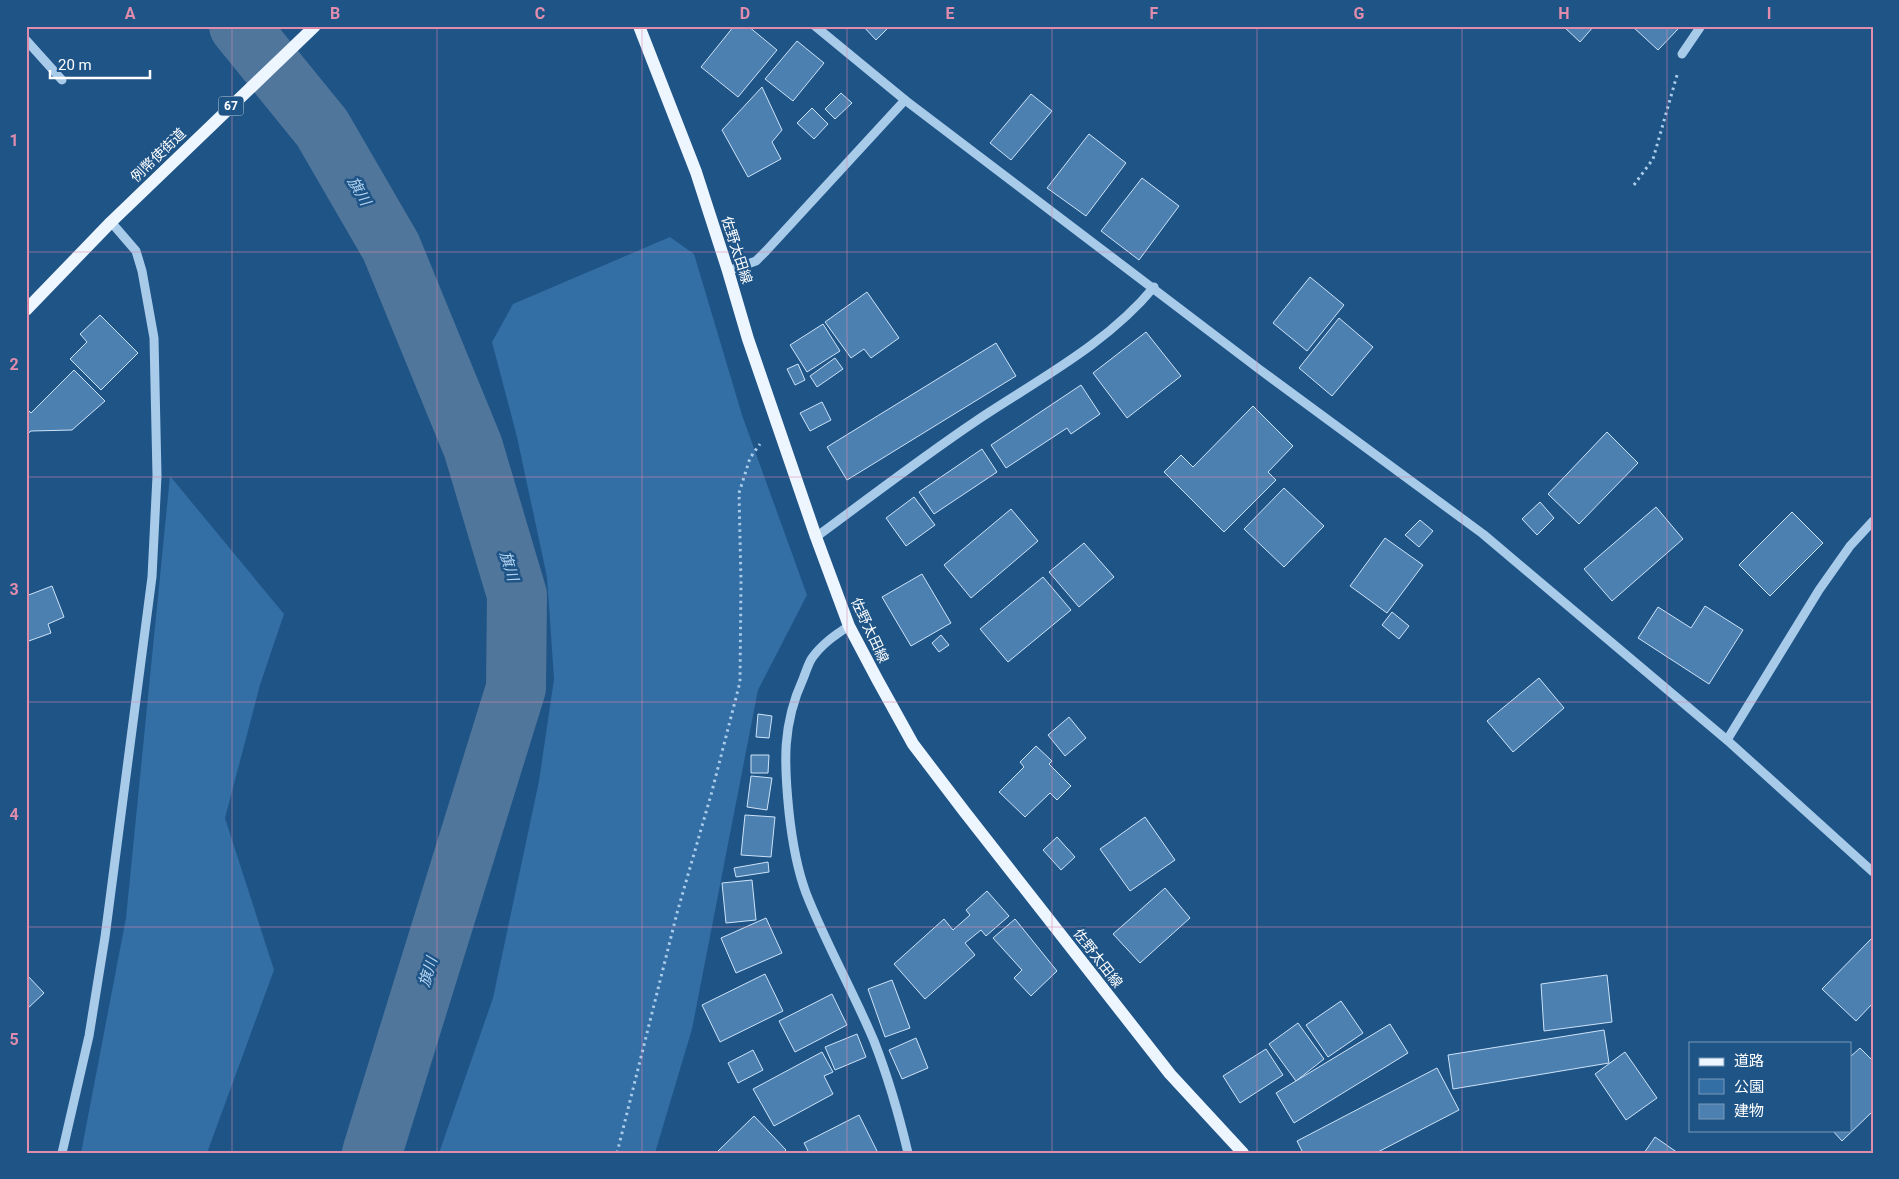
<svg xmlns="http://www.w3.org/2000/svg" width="1899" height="1179" font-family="Roboto,'Noto Sans JP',sans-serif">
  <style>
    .green { fill: #336ea4 }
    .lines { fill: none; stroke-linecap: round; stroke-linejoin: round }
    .river { stroke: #51769b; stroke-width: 60 }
    .building { fill: #4c80b1; stroke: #cde3f8 }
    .path { stroke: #a9cbea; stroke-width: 3; stroke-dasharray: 2.5 4; stroke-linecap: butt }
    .minor { stroke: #a9cbea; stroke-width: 9 }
    .major { stroke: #edf5fe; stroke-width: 12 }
    .grid { fill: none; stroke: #e08cad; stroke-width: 1; stroke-opacity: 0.55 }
    .labels { text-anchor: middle; stroke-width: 5; stroke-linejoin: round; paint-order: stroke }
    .shield { fill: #1f5487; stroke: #bcccdb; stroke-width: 1 }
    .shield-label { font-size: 12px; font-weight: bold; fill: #fff }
    .street-label { font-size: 14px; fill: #fff; stroke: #1f5487 }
    .water-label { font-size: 15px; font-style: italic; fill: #b4d5f2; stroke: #1f5487 }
    .neatline { fill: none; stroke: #e08cad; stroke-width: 2 }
    .grid-label { font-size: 16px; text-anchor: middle; font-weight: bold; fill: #e08cad }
  </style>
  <rect width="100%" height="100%" fill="#1f5487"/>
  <g class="green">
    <path d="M670,237L694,254L742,415L807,595L758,690L692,1029L655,1153H439L493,998L539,781L554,679L547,577L517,437L492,342L513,304Z"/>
    <path d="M170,476L284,614L260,685L225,818L274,970L207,1153H81L126,918Z"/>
  </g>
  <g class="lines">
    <path class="river" d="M239,26L322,128L391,247L473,447L517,595L516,688L372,1153"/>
  </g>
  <g class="building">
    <path d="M734,26H748L777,50L738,97L701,67Z"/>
    <path d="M863,26H890L876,40Z"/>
    <path d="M1563,26H1594L1580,42Z"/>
    <path d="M1632,26H1675L1678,29L1658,50Z"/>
    <path d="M797,41L824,63L793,101L765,79Z"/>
    <path d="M762,87L782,130L772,142L781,159L748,177L722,130Z"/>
    <path d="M841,93L852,103L835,119L825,109Z"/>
    <path d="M1031,94L1052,111L1011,160L990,143Z"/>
    <path d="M812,108L828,124L814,139L797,123Z"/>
    <path d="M1089,134L1126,163L1086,216L1047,188Z"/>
    <path d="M1142,178L1179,206L1139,260L1101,231Z"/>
    <path d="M1310,277L1344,305L1307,351L1273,323Z"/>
    <path d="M867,292L899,338L871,358L864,349L851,358L825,322Z"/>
    <path d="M100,315L138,353L101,390L70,359L87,342L80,334Z"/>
    <path d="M1339,318L1373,347L1332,396L1299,368Z"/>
    <path d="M823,324L840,351L807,372L790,345Z"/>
    <path d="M1146,332L1181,376L1127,418L1093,373Z"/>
    <path d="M996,343L1016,376L847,480L827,447Z"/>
    <path d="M835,358L843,369L817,387L810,376Z"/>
    <path d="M798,364L805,380L795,385L787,369Z"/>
    <path d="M74,370L105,401L72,430L31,431L26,435V408L31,413Z"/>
    <path d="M1081,385L1100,414L1071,434L1067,428L1006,468L991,445Z"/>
    <path d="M822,402L831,420L810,431L800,413Z"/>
    <path d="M1253,406L1293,446L1268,472L1276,480L1224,532L1164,472L1181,455L1193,467Z"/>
    <path d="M1607,432L1638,463L1579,524L1548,494Z"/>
    <path d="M982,449L997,472L934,514L919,492Z"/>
    <path d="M1284,488L1324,526L1284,567L1244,529Z"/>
    <path d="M914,497L935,525L906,546L886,518Z"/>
    <path d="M1540,502L1554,518L1537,535L1522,519Z"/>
    <path d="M1656,507L1683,539L1612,601L1584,569Z"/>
    <path d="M1011,509L1038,541L971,598L944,565Z"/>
    <path d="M1792,512L1823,543L1770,596L1739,565Z"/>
    <path d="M1420,520L1433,531L1419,547L1405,535Z"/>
    <path d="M1385,538L1423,565L1387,613L1350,586Z"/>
    <path d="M1084,543L1114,577L1079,607L1049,572Z"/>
    <path d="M922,574L951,623L911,646L882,597Z"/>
    <path d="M1043,577L1071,610L1008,662L980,629Z"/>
    <path d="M52,586L64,617L48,624L51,633L26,642V596Z"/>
    <path d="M1705,606L1743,630L1709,684L1638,638L1658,607L1691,628Z"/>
    <path d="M1392,612L1409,626L1399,639L1382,625Z"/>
    <path d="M941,635L949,645L939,652L932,643Z"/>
    <path d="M1539,678L1564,708L1513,752L1487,721Z"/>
    <path d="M758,714L772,716L769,738L756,737Z"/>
    <path d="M1069,717L1086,738L1065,756L1048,735Z"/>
    <path d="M1036,746L1052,761L1049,764L1071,786L1057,800L1050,793L1025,817L999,792L1024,767L1020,762Z"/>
    <path d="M751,755H769L768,773H751Z"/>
    <path d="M751,776L772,778L767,810L747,807Z"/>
    <path d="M745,815L775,817L771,857L741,855Z"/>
    <path d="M1145,817L1175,860L1130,891L1100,849Z"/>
    <path d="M1057,837L1075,857L1061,870L1043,850Z"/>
    <path d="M768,862L769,872L736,877L734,868Z"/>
    <path d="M752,880L756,920L726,923L722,883Z"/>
    <path d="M1165,888L1190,918L1140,963L1113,934Z"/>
    <path d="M987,891L1009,916L986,936L981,930L965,943L975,955L925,999L894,964L944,919L953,930L970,915L966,910Z"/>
    <path d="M766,918L782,953L736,973L721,938Z"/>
    <path d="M1015,919L1057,971L1031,996L1014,978L1022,970L993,938Z"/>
    <path d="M1873,937V1003L1856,1021L1822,989Z"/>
    <path d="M26,974L44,993L26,1010Z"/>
    <path d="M765,974L783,1011L720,1042L702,1005Z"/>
    <path d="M1607,975L1612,1022L1544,1031L1541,984Z"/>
    <path d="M892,980L910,1028L885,1037L868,989Z"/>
    <path d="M832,994L847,1025L795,1052L779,1021Z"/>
    <path d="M1341,1001L1363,1033L1328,1057L1306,1025Z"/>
    <path d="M1298,1023L1324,1059L1296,1081L1269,1044Z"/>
    <path d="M1390,1024L1408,1053L1294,1123L1276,1093Z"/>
    <path d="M1604,1030L1609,1063L1453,1089L1448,1055Z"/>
    <path d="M857,1034L866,1057L835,1070L825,1047Z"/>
    <path d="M916,1038L928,1068L902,1079L889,1050Z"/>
    <path d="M1860,1048L1873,1061V1111L1842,1141L1832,1130H1850V1057Z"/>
    <path d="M1266,1049L1283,1075L1240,1103L1223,1076Z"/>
    <path d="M753,1050L763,1070L738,1083L728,1063Z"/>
    <path d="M822,1052L833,1072L824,1076L833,1094L774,1126L753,1089Z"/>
    <path d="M1625,1052L1657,1098L1626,1120L1595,1074Z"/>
    <path d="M1437,1068L1459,1110L1376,1153H1303L1297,1141Z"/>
    <path d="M859,1115L878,1153H809L804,1143Z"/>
    <path d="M754,1116L786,1150L783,1153H716Z"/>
    <path d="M1655,1137L1678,1153H1644Z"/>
  </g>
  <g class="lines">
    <g class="path">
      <path d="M1634,185L1653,159L1677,75"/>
      <path d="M617,1153L677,913L711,795L740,682L741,582L739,493L750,458L760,444"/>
    </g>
    <g class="minor">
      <path d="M815,26L905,100L1259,369L1483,534L1727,740L1873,872"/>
      <path d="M26,40L62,80"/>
      <path d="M1682,54L1701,26"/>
      <path d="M728,271L756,261L766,251L905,100"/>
      <path d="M816,537C869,498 921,458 976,421C1037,380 1106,345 1154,287"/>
      <path d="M849,626C835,635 822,644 812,658C808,664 806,672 803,679C782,725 784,763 789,812C792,840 796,866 806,893C826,944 853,991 874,1041C888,1077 899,1115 908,1153"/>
      <path d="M1727,740L1819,590L1850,546L1873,521"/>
      <path d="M62,1153L89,1036L105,937L152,577L157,476L154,338L142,271L136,251L111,222"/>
    </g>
    <g class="major">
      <path d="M639,26L696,172L728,271L748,339L816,537L849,626L877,679L913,744L964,811L1170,1074L1243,1153"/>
      <path d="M26,310L111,222L315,26"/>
    </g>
  </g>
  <path class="grid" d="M232,26V1153M437,26V1153M642,26V1153M847,26V1153M1052,26V1153M1257,26V1153M1462,26V1153M1667,26V1153M26,252H1873M26,477H1873M26,702H1873M26,927H1873"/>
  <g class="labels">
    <rect class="shield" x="218.5" y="96.5" width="25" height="19" rx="4"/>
    <g class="shield-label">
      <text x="231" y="110">67</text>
    </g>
    <g class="street-label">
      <text transform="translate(158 155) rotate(-44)" y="5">例幣使街道</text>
      <text transform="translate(737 250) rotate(72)" y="5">佐野太田線</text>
      <text transform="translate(870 630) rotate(65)" y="5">佐野太田線</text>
      <text transform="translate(1098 958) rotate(52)" y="5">佐野太田線</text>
    </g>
    <g class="water-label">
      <text transform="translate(359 191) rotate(60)" y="5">旗川</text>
      <text transform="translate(509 566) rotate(73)" y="5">旗川</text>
      <text transform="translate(428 972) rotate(-73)" y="5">旗川</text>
    </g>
  </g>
  <rect width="1899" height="1179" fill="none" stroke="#1f5487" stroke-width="55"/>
  <rect x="1689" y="1042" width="162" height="90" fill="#1f5487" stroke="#7998b7"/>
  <rect x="1699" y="1058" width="25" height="8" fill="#edf5fe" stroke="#7998b7"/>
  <text x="1734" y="1066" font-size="15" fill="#ffffff">道路</text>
  <rect x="1699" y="1079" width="25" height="15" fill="#336ea4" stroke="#7998b7"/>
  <text x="1734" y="1092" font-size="15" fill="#ffffff">公園</text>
  <rect x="1699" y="1104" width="25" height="15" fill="#4c80b1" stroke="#7998b7"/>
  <text x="1734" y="1116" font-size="15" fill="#ffffff">建物</text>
  <path d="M50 70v8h100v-8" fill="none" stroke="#ffffff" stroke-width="2.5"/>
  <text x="58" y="70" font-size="15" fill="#ffffff" stroke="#1f5487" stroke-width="4" paint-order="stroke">20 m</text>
  <rect x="28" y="28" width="1844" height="1124" class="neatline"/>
  <g class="grid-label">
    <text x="130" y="19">A</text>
    <text x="335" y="19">B</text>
    <text x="540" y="19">C</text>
    <text x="745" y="19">D</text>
    <text x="950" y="19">E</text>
    <text x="1154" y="19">F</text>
    <text x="1359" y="19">G</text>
    <text x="1564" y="19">H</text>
    <text x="1769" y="19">I</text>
    <text x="14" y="146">1</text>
    <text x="14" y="370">2</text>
    <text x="14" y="595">3</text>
    <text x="14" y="820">4</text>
    <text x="14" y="1045">5</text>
  </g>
</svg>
